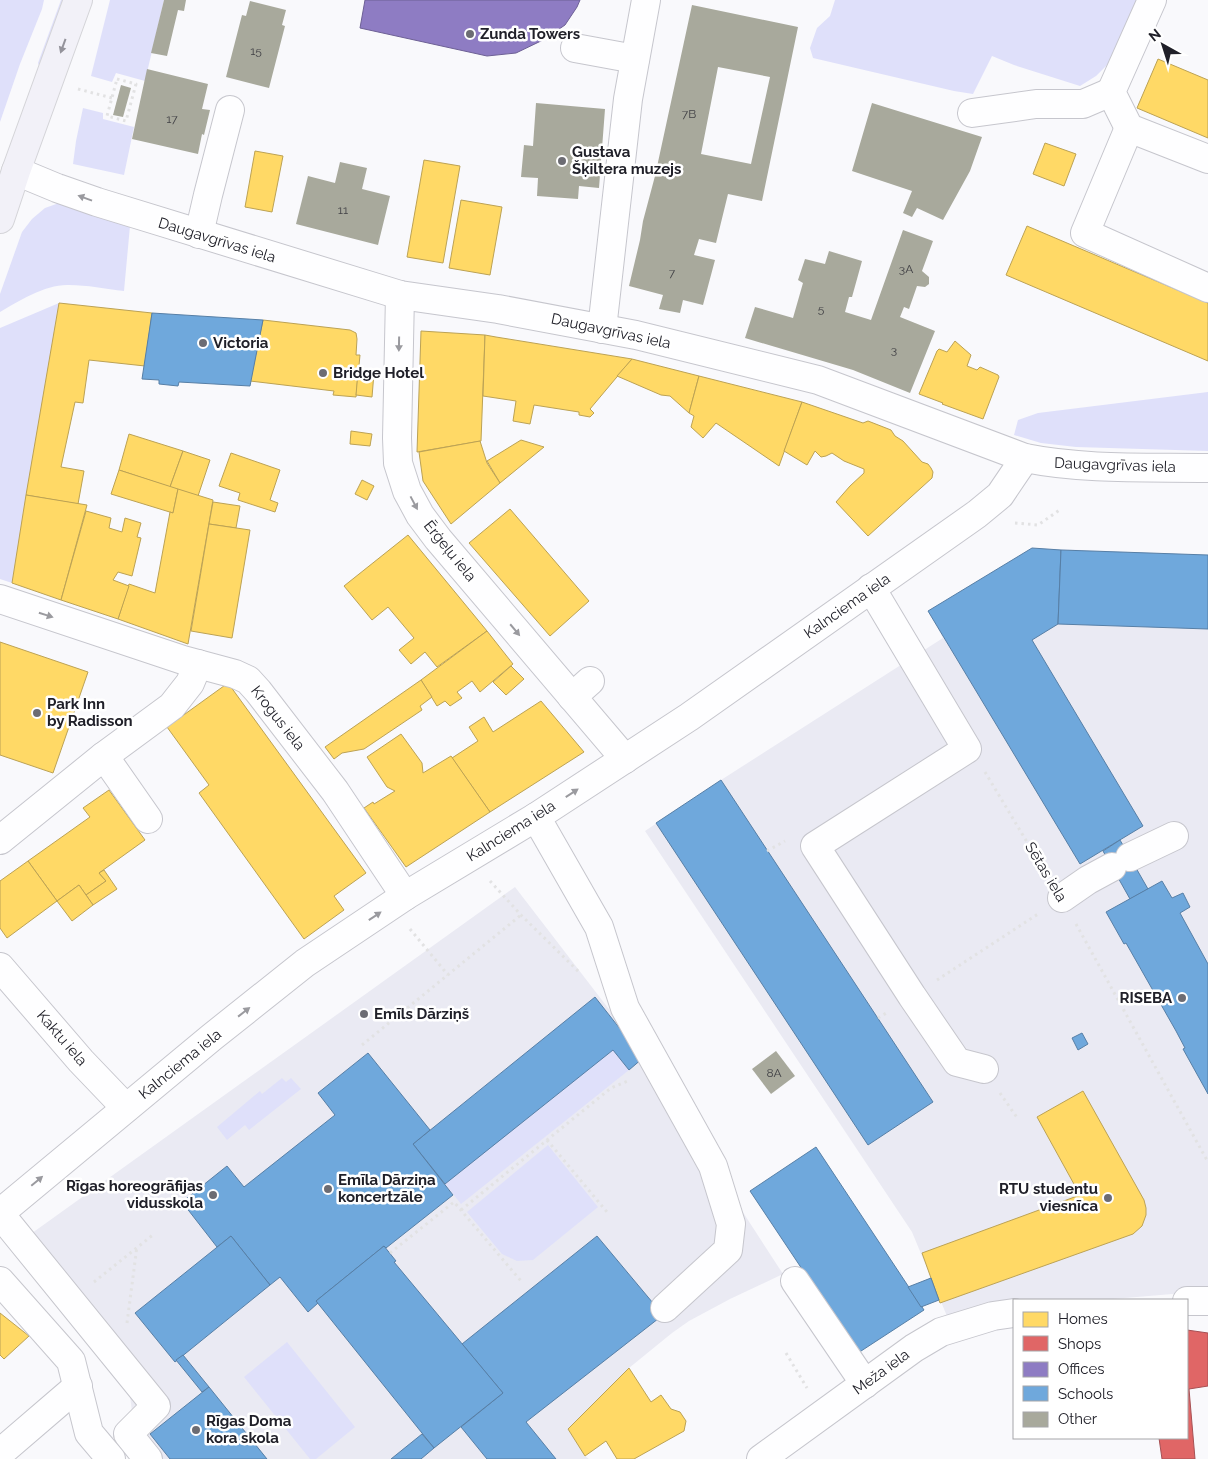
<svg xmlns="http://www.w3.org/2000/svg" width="1208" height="1459" font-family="Raleway,sans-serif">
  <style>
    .built { fill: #eaeaf3 }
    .green { fill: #dfe0fa }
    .homes { fill: #ffd966; stroke: #bca254 }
    .shops { fill: #e06666; stroke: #a65154 }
    .offices { fill: #8e7cc3; stroke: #6d6095 }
    .schools { fill: #6fa8dc; stroke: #577fa6 }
    .building { fill: #a8a99c; fill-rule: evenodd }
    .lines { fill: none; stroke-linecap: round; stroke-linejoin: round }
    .minor-casing { stroke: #c6c6cd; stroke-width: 30 }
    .major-casing { stroke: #d4d4d8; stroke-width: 30 }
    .path { stroke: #e2e2e3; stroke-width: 3; stroke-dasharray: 2.5 4; stroke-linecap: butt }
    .minor { stroke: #fefeff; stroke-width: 28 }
    .major { stroke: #f2f1f8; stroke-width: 28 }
    .oneway { fill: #94939b }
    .oneway2 { fill: #9a9a9f }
    .poi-dot { fill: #6c6c73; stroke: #fff; stroke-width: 2 }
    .labels { text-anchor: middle; stroke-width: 5; stroke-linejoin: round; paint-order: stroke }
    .number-label { font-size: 12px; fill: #424246 }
    .poi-label { font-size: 15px; font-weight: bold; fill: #202029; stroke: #fff; text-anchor: start }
    .street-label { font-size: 15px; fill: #202029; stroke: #fff }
  </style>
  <rect width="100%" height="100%" fill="#f9f9fc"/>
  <g class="built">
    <path d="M1032,548L1208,555V1291L1101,1300H1014L949,1321L912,1232L645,831L721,780L943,638L928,611Z"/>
    <path d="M515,887L718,1151L735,1200L783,1274L730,1299L689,1321L672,1333L629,1368L568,1429L585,1456L589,1459H134L114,1433L128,1421L132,1412L129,1387L14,1246Z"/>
  </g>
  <g class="green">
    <path d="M0,0H44L42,9L20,64L0,122Z"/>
    <path d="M61,0H65L40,68L38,63Z"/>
    <path d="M110,0H164L145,81L116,73L112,82L91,76Z"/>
    <path d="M835,0H1137L1109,63L1096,76L1080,86L1014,65L992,56L973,94L954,91L813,58L810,48L817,28L830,16Z"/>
    <path d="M83,108L103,113V119L134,127L124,175L73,164L76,141Z"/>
    <path d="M59,203L130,226L124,291C106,289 87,285 69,285C46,284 19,301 0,312V294L22,232L32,219L45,208Z"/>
    <path d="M59,303L12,583L0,579V328Z"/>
    <path d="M1208,392V451L1076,447L1041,443L1014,435L1018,420L1038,413Z"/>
    <path d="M613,1050L629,1070L461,1204L445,1184Z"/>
    <path d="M282,1078L286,1082L291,1078L301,1089L249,1130L245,1125L227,1140L217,1127L260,1091L262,1094Z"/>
    <path d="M548,1145L598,1207L533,1260L517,1261L502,1254L467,1212Z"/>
    <path d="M287,1342L355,1427L316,1459H310L244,1377Z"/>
  </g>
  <g class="homes">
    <path d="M1158,59L1208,80V138L1137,108Z"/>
    <path d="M1045,143L1076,154L1064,186L1033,174Z"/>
    <path d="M255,151L283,156L272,212L245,207Z"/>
    <path d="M424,160L460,166L443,263L407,257Z"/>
    <path d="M461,200L502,207L490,275L449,268Z"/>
    <path d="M1027,226L1208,303V361L1006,275Z"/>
    <path d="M59,303L152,313L145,366L89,360L83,403L75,402L61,467L84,471L78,504L26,495Z"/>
    <path d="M263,320L350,330L356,333L357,339L356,355H360L356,397L333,395L334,391L250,381Z"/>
    <path d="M421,331L485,335L481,441L417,452Z"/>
    <path d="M485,335L496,337L632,359L590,409L594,413L590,417L579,415V412L534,405L530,424L513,421L516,401L483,396Z"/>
    <path d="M955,341L971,355L967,366L977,370L980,367L998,375L999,377L983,419L942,404L943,403L919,394L937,351L939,349L947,352Z"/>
    <path d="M632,359L699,376L689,413L670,396L661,395L617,376Z"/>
    <path d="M358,372L374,373L372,397L356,395Z"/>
    <path d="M699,376L802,402L779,466L716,423L703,438L691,427L694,416L689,413Z"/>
    <path d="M802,402L863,423L868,421L891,430L895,436L903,441L922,462L928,464L931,468L933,472L932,478L868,536L836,502L850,486L864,473V469L844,461L832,453L826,456L821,457L815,451L807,465L784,451Z"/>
    <path d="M351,431L372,434L370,446L350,444Z"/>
    <path d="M129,434L183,451L170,487L119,470Z"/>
    <path d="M521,440L544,447L500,483L487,461Z"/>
    <path d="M480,441L487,463L500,483L451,524L423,481L419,452Z"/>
    <path d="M183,451L210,460L198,496L170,487Z"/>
    <path d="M231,453L280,470L270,500L278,503L275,512L238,500L240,493L219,486Z"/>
    <path d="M119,470L178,489L173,513L111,494Z"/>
    <path d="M362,480L374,486L367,500L355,494Z"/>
    <path d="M178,489L213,500L188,644L118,619L129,584L155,593L170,512L173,513Z"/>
    <path d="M26,495L87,505L61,600L12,583Z"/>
    <path d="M213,502L240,506L236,528L209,524Z"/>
    <path d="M510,509L589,601L550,636L469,543Z"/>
    <path d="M86,511L111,518L109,528L122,532L125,518L141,523L137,537L141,538L132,576L118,572L113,580L129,586L118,619L61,600Z"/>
    <path d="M209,524L250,530L232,638L191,631Z"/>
    <path d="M408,535L487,631L437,667L425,652L411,664L399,650L414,638L388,607L372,620L344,586Z"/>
    <path d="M487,631L513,664L480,692L472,681L457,692L462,698L450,706L445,701L437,706L421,680Z"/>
    <path d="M0,642L88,672L53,773L0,755Z"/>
    <path d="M511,666L524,679L506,695L493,682Z"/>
    <path d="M421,680L432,697L420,706L422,710L364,749L342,753L334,759L325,747Z"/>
    <path d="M228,683L366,873L334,896L344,910L304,939L199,793L209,785L167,727Z"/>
    <path d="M541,701L584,752L490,812L452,758L478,741L469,727L484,717L493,732Z"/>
    <path d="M401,734L422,763L423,773L451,756L490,812L406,867L364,808L373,802L374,804L395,791L387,787L367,757Z"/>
    <path d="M109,790L145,840L99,873L106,881L86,895L79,885L57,901L28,861L90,817L83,808Z"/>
    <path d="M28,861L57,901L7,938L0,928V881Z"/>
    <path d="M104,870L117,889L93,905L86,895L106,881L99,873Z"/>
    <path d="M79,885L93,905L72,921L57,901Z"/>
    <path d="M1083,1091L1144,1200L1146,1208V1215L1142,1226L1133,1234L940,1303L922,1253L1080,1195L1037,1117Z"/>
    <path d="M0,1313L29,1336L4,1359L0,1355Z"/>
    <path d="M629,1368L651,1402L661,1395L671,1409L680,1412L686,1421L684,1431L634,1459H617L606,1441L585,1456L568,1429Z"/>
  </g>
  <path class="shops" d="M1187,1330L1208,1333V1386L1189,1389L1195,1459H1162L1159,1438H1187Z"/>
  <path class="offices" d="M365,0H580L577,7L565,25L543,40L516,53L487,56L360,28Z"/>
  <g class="schools">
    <path d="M152,313L263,320L250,386L179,382L178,386L159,384V380L142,379Z"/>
    <path d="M1032,548L1061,550L1058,624L1032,640L1143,826L1080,864L928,611Z"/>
    <path d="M1061,550L1208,555V629L1058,624Z"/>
    <path d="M721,780L933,1102L868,1145L656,823Z"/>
    <path d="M1120,840L1148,889L1130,899L1103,851Z"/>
    <path d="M1162,881L1172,898L1183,893L1190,907L1180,913L1208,964V1094L1183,1049L1185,1048L1176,1031L1126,943L1124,944L1106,912Z"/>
    <path d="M595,997L643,1058L629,1070L613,1050L445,1184L413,1144Z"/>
    <path d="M1082,1033L1088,1044L1078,1050L1072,1038Z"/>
    <path d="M368,1053L430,1130L413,1144L453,1195L386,1248L384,1246L316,1301L318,1303L308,1312L280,1277L270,1285L231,1236L217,1247L182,1202L227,1166L244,1187L335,1115L318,1093Z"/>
    <path d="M816,1147L924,1310L858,1353L750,1191Z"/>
    <path d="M231,1236L270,1285L175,1362L135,1313Z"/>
    <path d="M597,1236L663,1315L526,1422L556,1459H487L461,1427L503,1393L462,1344Z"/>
    <path d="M384,1246L396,1261L394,1262L503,1393L434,1448L316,1301Z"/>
    <path d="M931,1278L939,1300L921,1307L908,1287Z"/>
    <path d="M183,1355L209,1387L202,1392L176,1360Z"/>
    <path d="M209,1387L267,1459H170L150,1434Z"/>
    <path d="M422,1434L434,1448L421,1459H391Z"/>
  </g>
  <g class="building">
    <path d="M164,0H186L184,11L178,10L167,56L151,53Z"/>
    <path d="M250,1L286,10L282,25L285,26L269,88L226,77L242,15L246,16Z"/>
    <path d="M692,5L798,27L762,201L728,194L716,243L699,239L694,255L715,260L703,305L683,300L680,313L659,309L663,295L629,286L640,240L643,221L655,176ZM718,67L770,77L751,164L701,154Z"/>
    <path d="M147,69L208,84L202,109L210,110L204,135L202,134L198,154L132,139Z"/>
    <path d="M121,85L131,88L123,117L113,115Z"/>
    <path d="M536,103L605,109L599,188L579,186L578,199L537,196L538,178L521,177L524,145L533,146Z"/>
    <path d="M872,103L982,137L970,171L943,220L917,208L912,217L903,213L912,191L852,171Z"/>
    <path d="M340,162L367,168L362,189L390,196L378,245L296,224L308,176L335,183Z"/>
    <path d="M903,230L933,241L922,271L929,277V284L925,287L917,286L909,309L904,307L900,317L935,331L910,393L853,370L745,338L755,307L793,318L803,283L798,280L805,259L825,264L829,251L862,261L852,297H849L845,312L871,320Z"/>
    <path d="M776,1051L795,1076L771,1094L752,1069Z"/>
  </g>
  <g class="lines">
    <g class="minor-casing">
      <g id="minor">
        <path d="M1152,0L1111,92L1129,128L1208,159"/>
        <path d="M575,48L635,59"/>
        <path d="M972,113L1036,104H1083L1111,92"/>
        <path d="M1129,128L1085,233L1208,288"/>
        <path d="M16,171L57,188L97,202L400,295L498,309L636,335L818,380L1025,458C1085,470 1147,467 1208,468"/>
        <path d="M199,234L208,195L230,110"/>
        <path d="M400,295L397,438L398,463L407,491L420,515L438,539L625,759"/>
        <path d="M602,329L628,99L646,0"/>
        <path d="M871,588L967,749L815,846L912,996L957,1062L984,1069"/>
        <path d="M0,599L183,660L235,674L248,680L258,691L335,791L405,896"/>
        <path d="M572,697L590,681"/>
        <path d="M104,756L148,819"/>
        <path d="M536,817L599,927L625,1008L713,1166L731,1224L728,1250L665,1308"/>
        <path d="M0,840L104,756L172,706L190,683L198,664"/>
        <path d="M1130,857L1174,836"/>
        <path d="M1062,898L1088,880L1112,867"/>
        <path d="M0,967L81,1061L126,1108"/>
        <path d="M0,1213L212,1037L305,963L405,896L536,817L689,717L977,514L1000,495L1025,458"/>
        <path d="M0,1214L156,1406L128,1434L148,1459"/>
        <path d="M0,1281L71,1361L89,1433L111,1459"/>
        <path d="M795,1281L865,1384"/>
        <path d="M1187,1301H1208"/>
        <path d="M0,1453L78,1386"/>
        <path d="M761,1459L914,1348L941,1332L993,1316L1014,1313"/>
      </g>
    </g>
    <g class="major-casing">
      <path id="major" d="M0,219L16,171L78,0"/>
    </g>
    <g class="path">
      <path d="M117,79L136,84L126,121L107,116Z"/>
      <path d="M78,89L112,98"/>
      <path d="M1015,523L1038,525L1061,509"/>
      <path d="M985,772L1045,872"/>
      <path d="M767,851L785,841"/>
      <path d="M490,881L521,915L580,973"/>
      <path d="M1076,924L1208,1162"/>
      <path d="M410,929L448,975"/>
      <path d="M937,980L1038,914"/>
      <path d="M878,1018L888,1012"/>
      <path d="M362,1045L521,915"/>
      <path d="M1000,1093L1018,1119"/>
      <path d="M547,1140L607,1212"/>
      <path d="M461,1210L611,1088L630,1080"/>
      <path d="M390,1253L454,1202L521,1281"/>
      <path d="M94,1282L154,1234"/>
      <path d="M127,1323L137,1246"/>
      <path d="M786,1353L807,1388"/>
    </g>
    <use href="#minor" class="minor"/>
    <use href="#major" class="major"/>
  </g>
  <defs><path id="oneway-solid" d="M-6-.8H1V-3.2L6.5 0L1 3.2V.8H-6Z" transform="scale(1.25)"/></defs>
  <use class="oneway" href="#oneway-solid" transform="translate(63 46) rotate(110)"/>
  <g class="oneway2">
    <use href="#oneway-solid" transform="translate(85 198) rotate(-160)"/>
    <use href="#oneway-solid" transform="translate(399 344) rotate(91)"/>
    <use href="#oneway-solid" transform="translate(414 503) rotate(62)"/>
    <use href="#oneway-solid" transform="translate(46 615) rotate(18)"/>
    <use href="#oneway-solid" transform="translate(515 630) rotate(50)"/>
    <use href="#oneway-solid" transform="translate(572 793) rotate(-33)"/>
    <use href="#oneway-solid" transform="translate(375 916) rotate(-34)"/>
    <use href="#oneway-solid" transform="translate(244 1012) rotate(-38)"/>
    <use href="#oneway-solid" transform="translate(37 1181) rotate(-40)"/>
  </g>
  <g class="poi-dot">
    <circle cx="470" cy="34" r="5"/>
    <circle cx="562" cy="161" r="5"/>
    <circle cx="203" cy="343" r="5"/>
    <circle cx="323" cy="373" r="5"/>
    <circle cx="37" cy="713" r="5"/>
    <circle cx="1182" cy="998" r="5"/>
    <circle cx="364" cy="1014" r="5"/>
    <circle cx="328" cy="1189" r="5"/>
    <circle cx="213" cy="1195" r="5"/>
    <circle cx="1108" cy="1198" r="5"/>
    <circle cx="196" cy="1430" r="5"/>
  </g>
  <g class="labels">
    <g class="number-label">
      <text x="256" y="55">15</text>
      <text x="689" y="118">7B</text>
      <text x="172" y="123">17</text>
      <text x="343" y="214">11</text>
      <text x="906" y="273">3A</text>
      <text x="672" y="277">7</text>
      <text x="821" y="313">5</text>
      <text x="894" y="354">3</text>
      <text x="774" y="1077">8A</text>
    </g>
    <g class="poi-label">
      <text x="480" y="39">Zunda Towers</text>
      <text x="572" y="157">Gustava<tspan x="572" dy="17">Šķiltera muzejs</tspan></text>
      <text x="213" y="348">Victoria</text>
      <text x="333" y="378">Bridge Hotel</text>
      <text x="47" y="709">Park Inn<tspan x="47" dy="17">by Radisson</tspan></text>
      <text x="1172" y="1003" text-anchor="end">RISEBA</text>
      <text x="374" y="1019">Emīls Dārziņš</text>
      <text x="338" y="1185">Emīla Dārziņa<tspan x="338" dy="17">koncertzāle</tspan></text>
      <text x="203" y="1191" text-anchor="end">Rīgas horeogrāfijas<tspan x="203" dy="17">vidusskola</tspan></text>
      <text x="1098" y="1194" text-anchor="end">RTU studentu<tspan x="1098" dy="17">viesnīca</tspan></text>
      <text x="206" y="1426">Rīgas Doma<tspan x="206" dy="17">kora skola</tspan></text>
    </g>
    <g class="street-label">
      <text transform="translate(217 240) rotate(17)" y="5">Daugavgrīvas iela</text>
      <text transform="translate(611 331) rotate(12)" y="5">Daugavgrīvas iela</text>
      <text transform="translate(1115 465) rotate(2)" y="5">Daugavgrīvas iela</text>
      <text transform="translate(450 551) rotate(51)" y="5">Ērģeļu iela</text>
      <text transform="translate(847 606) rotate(-35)" y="5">Kalnciema iela</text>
      <text transform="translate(278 718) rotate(52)" y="5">Krogus iela</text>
      <text transform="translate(511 831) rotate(-32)" y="5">Kalnciema iela</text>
      <text transform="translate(1046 872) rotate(59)" y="5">Sētas iela</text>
      <text transform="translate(62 1038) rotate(49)" y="5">Kaktu iela</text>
      <text transform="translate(180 1064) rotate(-39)" y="5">Kalnciema iela</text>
      <text transform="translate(881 1372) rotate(-36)" y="5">Meža iela</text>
    </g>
  </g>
  <rect x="1013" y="1299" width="175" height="140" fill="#ffffff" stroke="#a6a6a9"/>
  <rect x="1023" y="1312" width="25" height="15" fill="#ffd966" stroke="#a6a6a9"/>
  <text x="1058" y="1324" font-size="15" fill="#202029">Homes</text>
  <rect x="1023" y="1336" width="25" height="15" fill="#e06666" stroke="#a6a6a9"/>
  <text x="1058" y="1349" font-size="15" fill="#202029">Shops</text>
  <rect x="1023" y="1362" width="25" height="15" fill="#8e7cc3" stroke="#a6a6a9"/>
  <text x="1058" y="1374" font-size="15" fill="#202029">Offices</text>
  <rect x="1023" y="1386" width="25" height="15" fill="#6fa8dc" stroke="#a6a6a9"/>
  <text x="1058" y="1399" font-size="15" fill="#202029">Schools</text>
  <rect x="1023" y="1412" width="25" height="15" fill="#a8a99c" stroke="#a6a6a9"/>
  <text x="1058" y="1424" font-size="15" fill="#202029">Other</text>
  <g transform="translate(1163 45) rotate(321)" stroke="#ffffff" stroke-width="4" paint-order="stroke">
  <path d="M0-4L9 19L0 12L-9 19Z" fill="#202029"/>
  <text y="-8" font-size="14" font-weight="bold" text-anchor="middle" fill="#202029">N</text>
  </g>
</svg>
